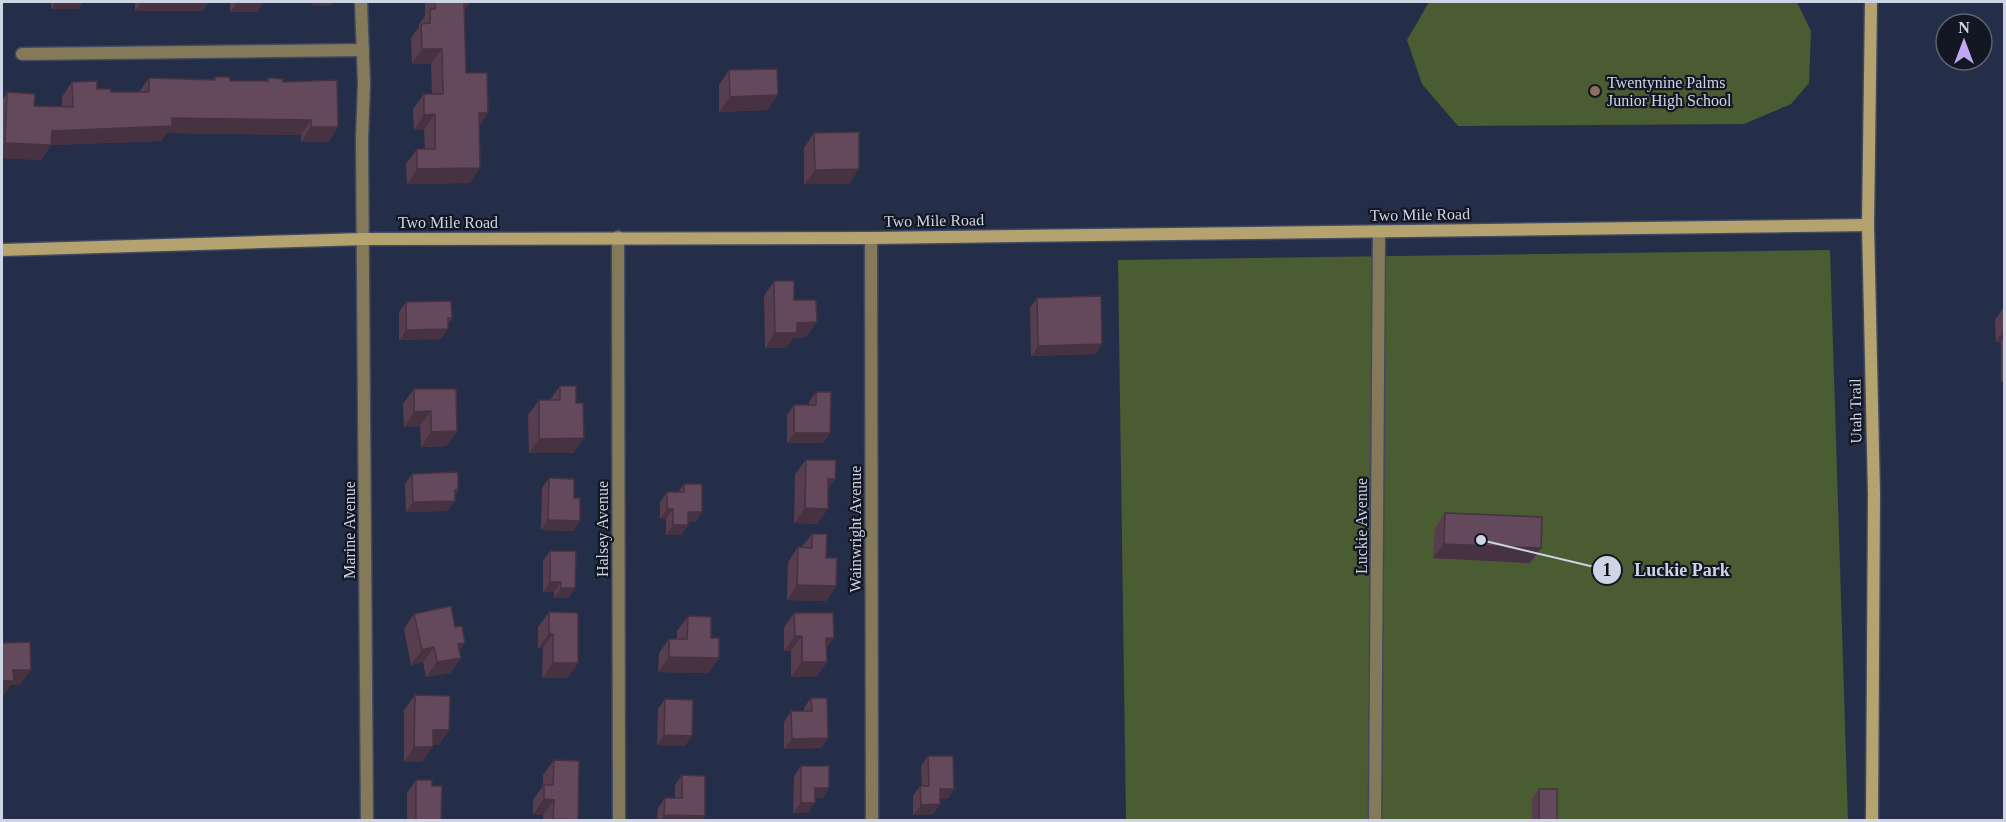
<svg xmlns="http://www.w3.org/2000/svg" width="2006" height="822" font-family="'Times New Roman',serif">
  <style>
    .park { fill: #4a5c32 }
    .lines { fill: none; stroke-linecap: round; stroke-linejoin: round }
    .street-casing { stroke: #404961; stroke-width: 15 }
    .secondary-casing { stroke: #404961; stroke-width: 15 }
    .street { stroke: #847959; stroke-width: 12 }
    .secondary { stroke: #b4a36e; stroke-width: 12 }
    .wall { fill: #563e4e }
    .shaded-wall { fill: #463240 }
    .building { fill: #64485b; stroke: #463240; stroke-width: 1.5 }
    .education-dot { fill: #8d6e63; stroke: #131723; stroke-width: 2 }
    .labels { text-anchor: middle; stroke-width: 4.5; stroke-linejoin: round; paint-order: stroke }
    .poi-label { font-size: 16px; fill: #cdd4e4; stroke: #131723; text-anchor: start }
    .street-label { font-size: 16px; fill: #cdd4e4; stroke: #131723 }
    .leader { fill: none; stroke: #cdd4e4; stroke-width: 2 }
    .callout-dot { fill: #cdd4e4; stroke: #131723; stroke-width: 2 }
    .mark-label { font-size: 18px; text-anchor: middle; font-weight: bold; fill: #111 }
    .callout-label { font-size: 18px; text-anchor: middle; font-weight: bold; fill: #cdd4e4; stroke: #131723; stroke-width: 4.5; stroke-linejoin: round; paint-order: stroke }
  </style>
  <rect width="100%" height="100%" fill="#252e48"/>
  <g class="park">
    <path d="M1429,2H1797L1811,31L1809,83L1791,104L1744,124L1458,126L1422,84L1407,40Z"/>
    <path d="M1830,250L1848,820H1126L1118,260Z"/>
  </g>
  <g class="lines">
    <g class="street-casing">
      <g id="street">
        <path d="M361,2L364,83L362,140L367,820"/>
        <path d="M22,54L363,50"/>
        <path d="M618,237L619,820"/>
        <path d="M871,238L872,820"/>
        <path d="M1375,820L1379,231"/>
      </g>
    </g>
    <g class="secondary-casing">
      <g id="secondary">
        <path d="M1871,2L1868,225L1874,494L1872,820"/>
        <path d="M2,250L364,239L871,238L1868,225"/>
      </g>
    </g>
    <use href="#street" class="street"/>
    <use href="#secondary" class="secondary"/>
  </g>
  <g class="wall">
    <path d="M51,2H83L78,9H51Z"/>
    <path d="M135,2H209L202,11H135Z"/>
    <path d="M230,2H264L257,12H230Z"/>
    <path d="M425,2H471L464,10L466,73L488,113L480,125L470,183L407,184L406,164L417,149H425L424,129L414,130L413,109L424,94H432L431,64H412L411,38L419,27V24L425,16Z"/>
    <path d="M729,70L778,95L767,110L719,112V85Z"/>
    <path d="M215,77L230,81H266L268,78L283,82L338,127L328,142H301V135L167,133L161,141L51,145L41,160L2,158V100L7,92L34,106L62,107V97L72,82L111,92H139L149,78L213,79Z"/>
    <path d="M814,133L849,184H804V148Z"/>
    <path d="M774,281L794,300L806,337L793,338L786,348H765L764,296Z"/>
    <path d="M1037,298L1102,344L1095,354L1031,356L1030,308Z"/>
    <path d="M406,302L452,318L448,323L441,339L399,340V312Z"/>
    <path d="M2004,307V382H2001V342H1996L1995,320Z"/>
    <path d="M560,386L573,453H529L528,415L539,400H550Z"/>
    <path d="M414,389L457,431L446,446L421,447L420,426L404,427L403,404Z"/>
    <path d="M816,392L830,433L823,443H787V415L794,405H809V402Z"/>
    <path d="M806,460L828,490L817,524L794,523L795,474Z"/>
    <path d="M412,474L458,490L455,495L448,511L406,512L405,484Z"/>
    <path d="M549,478L574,498L580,521L573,531L541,530L542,488Z"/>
    <path d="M684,484L702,512L695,522H688V525L681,535H666V519H660V502L667,492H678Z"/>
    <path d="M1445,513L1541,548L1530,563L1433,558L1435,528Z"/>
    <path d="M812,534L826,558L836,586L826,601L787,600L788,562L798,547H802Z"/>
    <path d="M550,551L575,588L568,598H554V592H543V561Z"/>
    <path d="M549,612L578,663L567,678H542L543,648H538V627Z"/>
    <path d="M794,613L834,638L826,648L827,662L816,677H791V651H784V628Z"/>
    <path d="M414,614L455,627L465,643L459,651L461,658L450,673L426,677L423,662L411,665L404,629Z"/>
    <path d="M688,616L711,638L719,658L708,673L658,672L659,653L669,639H677V631Z"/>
    <path d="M415,695L439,745H433L422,762H404V710Z"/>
    <path d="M811,698L828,738L821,748L784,749V722L791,711H804V708Z"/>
    <path d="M665,699L685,746L657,745L658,709Z"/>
    <path d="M928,756L954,789L947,799H940V804L933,814L913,815V796L920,786H922L921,766Z"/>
    <path d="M554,760L577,820H543V815L533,814V800L543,786V775Z"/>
    <path d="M801,766L829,788L822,798H815L808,813H793L794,776Z"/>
    <path d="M682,775L702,820H657L658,808L665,798H675V785Z"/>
    <path d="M416,780L432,786L441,820H407V793Z"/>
    <path d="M1539,789L1557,820H1532V799Z"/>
  </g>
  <g class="shaded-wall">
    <path d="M56,2H83L78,9H51Z"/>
    <path d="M142,2H209L202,11H135Z"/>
    <path d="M238,2H264L257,12H230Z"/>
    <path d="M314,2H334L330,6H311Z"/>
    <path d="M460,2H471L465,10H454Z"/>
    <path d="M422,49H442L431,64H412Z"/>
    <path d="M778,95L767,110L719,112L730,97Z"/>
    <path d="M479,113H488L477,128Z"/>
    <path d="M435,114L424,129L414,130L424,115Z"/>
    <path d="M172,118L311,120L301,135L167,133L161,141L51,145L41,160L2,158V148L5,143L52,131Z"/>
    <path d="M311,127H338L328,142H301Z"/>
    <path d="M480,168L470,183L407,184L417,169Z"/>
    <path d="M859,169L849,184H804L815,170Z"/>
    <path d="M817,322L806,337L793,338L786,348H765L775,333L797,323Z"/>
    <path d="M448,329L441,339L399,340L406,330Z"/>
    <path d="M2004,329V336L2001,342H1996Z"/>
    <path d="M1102,344L1095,354L1031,356L1038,346Z"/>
    <path d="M431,411L420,426L404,427L414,412Z"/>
    <path d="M457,431L446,446L421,447L431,432Z"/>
    <path d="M794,433H830L823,443H787Z"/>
    <path d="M584,438L573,453H529L539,439Z"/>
    <path d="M828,479H835L825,494Z"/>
    <path d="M455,501L448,511L406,512L413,502Z"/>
    <path d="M805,508L828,509L817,524L794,523Z"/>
    <path d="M667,509H673L666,519H660Z"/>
    <path d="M688,512H702L695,522H681Z"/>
    <path d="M548,520L580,521L573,531L541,530Z"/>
    <path d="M673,525H688L681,535H666Z"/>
    <path d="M1444,544L1541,548L1530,563L1433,558Z"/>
    <path d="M550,582H561L554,592H543Z"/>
    <path d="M797,585L836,586L826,601L787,600Z"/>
    <path d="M561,588H575L568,598H554Z"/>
    <path d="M549,633L553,634L543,648H538Z"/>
    <path d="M795,636H802L791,651H784Z"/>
    <path d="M826,638H834L823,653Z"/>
    <path d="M465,643L455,658L458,644Z"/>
    <path d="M434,647L423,662L411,665L422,650Z"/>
    <path d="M669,657L719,658L708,673L658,672Z"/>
    <path d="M461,658L450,673L426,677L437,662Z"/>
    <path d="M802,662H827L816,677H791Z"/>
    <path d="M553,663H578L567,678H542Z"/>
    <path d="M13,670H31L20,685H11L3,696H2V681Z"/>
    <path d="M433,730H449L439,745H422Z"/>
    <path d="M664,735L692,736L685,746L657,745Z"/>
    <path d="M828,738L821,748L784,749L792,739Z"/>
    <path d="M414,747H433L422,762H404Z"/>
    <path d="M815,788H829L822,798H808Z"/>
    <path d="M940,789H954L947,799H933Z"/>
    <path d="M544,799L554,800L543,815L533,814Z"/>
    <path d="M801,803H815L808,813H793Z"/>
    <path d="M940,804L933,814L913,815L921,805Z"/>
    <path d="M664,815L705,816L702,820H661Z"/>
    <path d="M553,819L578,820H553Z"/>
  </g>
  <g class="building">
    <path d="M435,2H464L466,73H487L488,113H479L480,168L417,169V149H435V114L424,115V94H443L442,49H422L421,24L430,23V9H435Z"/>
    <path d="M777,69L778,95L730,97L729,70Z"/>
    <path d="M215,77H230V81H268V78L283,79V82L337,80L338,127H311V120L172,118V126L52,131L51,145L5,143L7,92L35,94L34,106L73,107L72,82L97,81V89H111V92H149V78L215,80Z"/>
    <path d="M859,132V169L815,170L814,133Z"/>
    <path d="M774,281H794V300H816L817,322L797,323V333H775Z"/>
    <path d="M1101,296L1102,344L1038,346L1037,298Z"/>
    <path d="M451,301L452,318H448V329L406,330V302Z"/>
    <path d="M560,386H576V403H583L584,438L539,439V400H560Z"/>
    <path d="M414,389H456L457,431L431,432V411L414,412Z"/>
    <path d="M816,392H831L830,433H794V405H816Z"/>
    <path d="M806,460H836L835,479H828V509L805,508Z"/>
    <path d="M458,472V490H455V501L413,502L412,474Z"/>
    <path d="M549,478L574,479V498H580V521L548,520Z"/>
    <path d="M684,484H702V512H688V525H673V509H667V492H684Z"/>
    <path d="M1445,513L1542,517L1541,548L1444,544Z"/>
    <path d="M812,534H827L826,558H837L836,586L797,585L798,547L812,548Z"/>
    <path d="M550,551H576L575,588H561V582H550Z"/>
    <path d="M451,606L455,627L462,626L465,643L458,644L461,658L437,662L434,647L422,650L414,614Z"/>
    <path d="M549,612L578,613V663H553V634L549,633Z"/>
    <path d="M794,613H833L834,638H826L827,662H802V636H795Z"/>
    <path d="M688,616L711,617V638H719V658L669,657V639H687Z"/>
    <path d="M2,632H3V643L30,642L31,670H13L14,681H2Z"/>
    <path d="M415,695L450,696L449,730H433V747H414Z"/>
    <path d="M811,698H827L828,738L792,739L791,711H812Z"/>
    <path d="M665,699L693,700L692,736L664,735Z"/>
    <path d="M928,756H953L954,789H940V804L921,805L920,786H929Z"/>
    <path d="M554,760L579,761L578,820L553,819L554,800L544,799V785H553Z"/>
    <path d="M801,766H829V788H815V803H801Z"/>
    <path d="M682,775L705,776V816L664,815L665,798H682Z"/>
    <path d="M416,780H432V786H442L441,820H416Z"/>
    <rect x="1539" y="789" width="18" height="31"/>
  </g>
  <circle class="education-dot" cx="1595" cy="91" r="6"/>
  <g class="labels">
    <g class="poi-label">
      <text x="1607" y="88">Twentynine Palms<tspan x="1607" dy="18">Junior High School</tspan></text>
    </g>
    <g class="street-label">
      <text transform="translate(1420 214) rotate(-1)" y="6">Two Mile Road</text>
      <text transform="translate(934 220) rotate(-1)" y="6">Two Mile Road</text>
      <text x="448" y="228">Two Mile Road</text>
      <text transform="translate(1855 411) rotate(-91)" y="6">Utah Trail</text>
      <text transform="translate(1361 526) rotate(-90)" y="6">Luckie Avenue</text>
      <text transform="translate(602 529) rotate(-90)" y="6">Halsey Avenue</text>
      <text transform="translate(855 529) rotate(-90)" y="6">Wainwright Avenue</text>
      <text transform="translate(349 530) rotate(-90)" y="6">Marine Avenue</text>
    </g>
  </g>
  <path class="leader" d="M1481 540L1607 570"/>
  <g class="callout-dot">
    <circle cx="1481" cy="540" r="6"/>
    <circle cx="1607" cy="570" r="15"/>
  </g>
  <g class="mark-label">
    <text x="1607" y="576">1</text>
  </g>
  <g class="callout-label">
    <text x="1682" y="576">Luckie Park</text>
  </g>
  <rect width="2006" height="822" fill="none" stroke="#cdd4e4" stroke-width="6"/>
  <g transform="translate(1964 42)"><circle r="28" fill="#131723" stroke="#5d6370" stroke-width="1.5"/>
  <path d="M0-4.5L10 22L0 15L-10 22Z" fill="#c1a8f3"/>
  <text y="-9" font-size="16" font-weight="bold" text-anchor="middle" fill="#cdd4e4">N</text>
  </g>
</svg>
